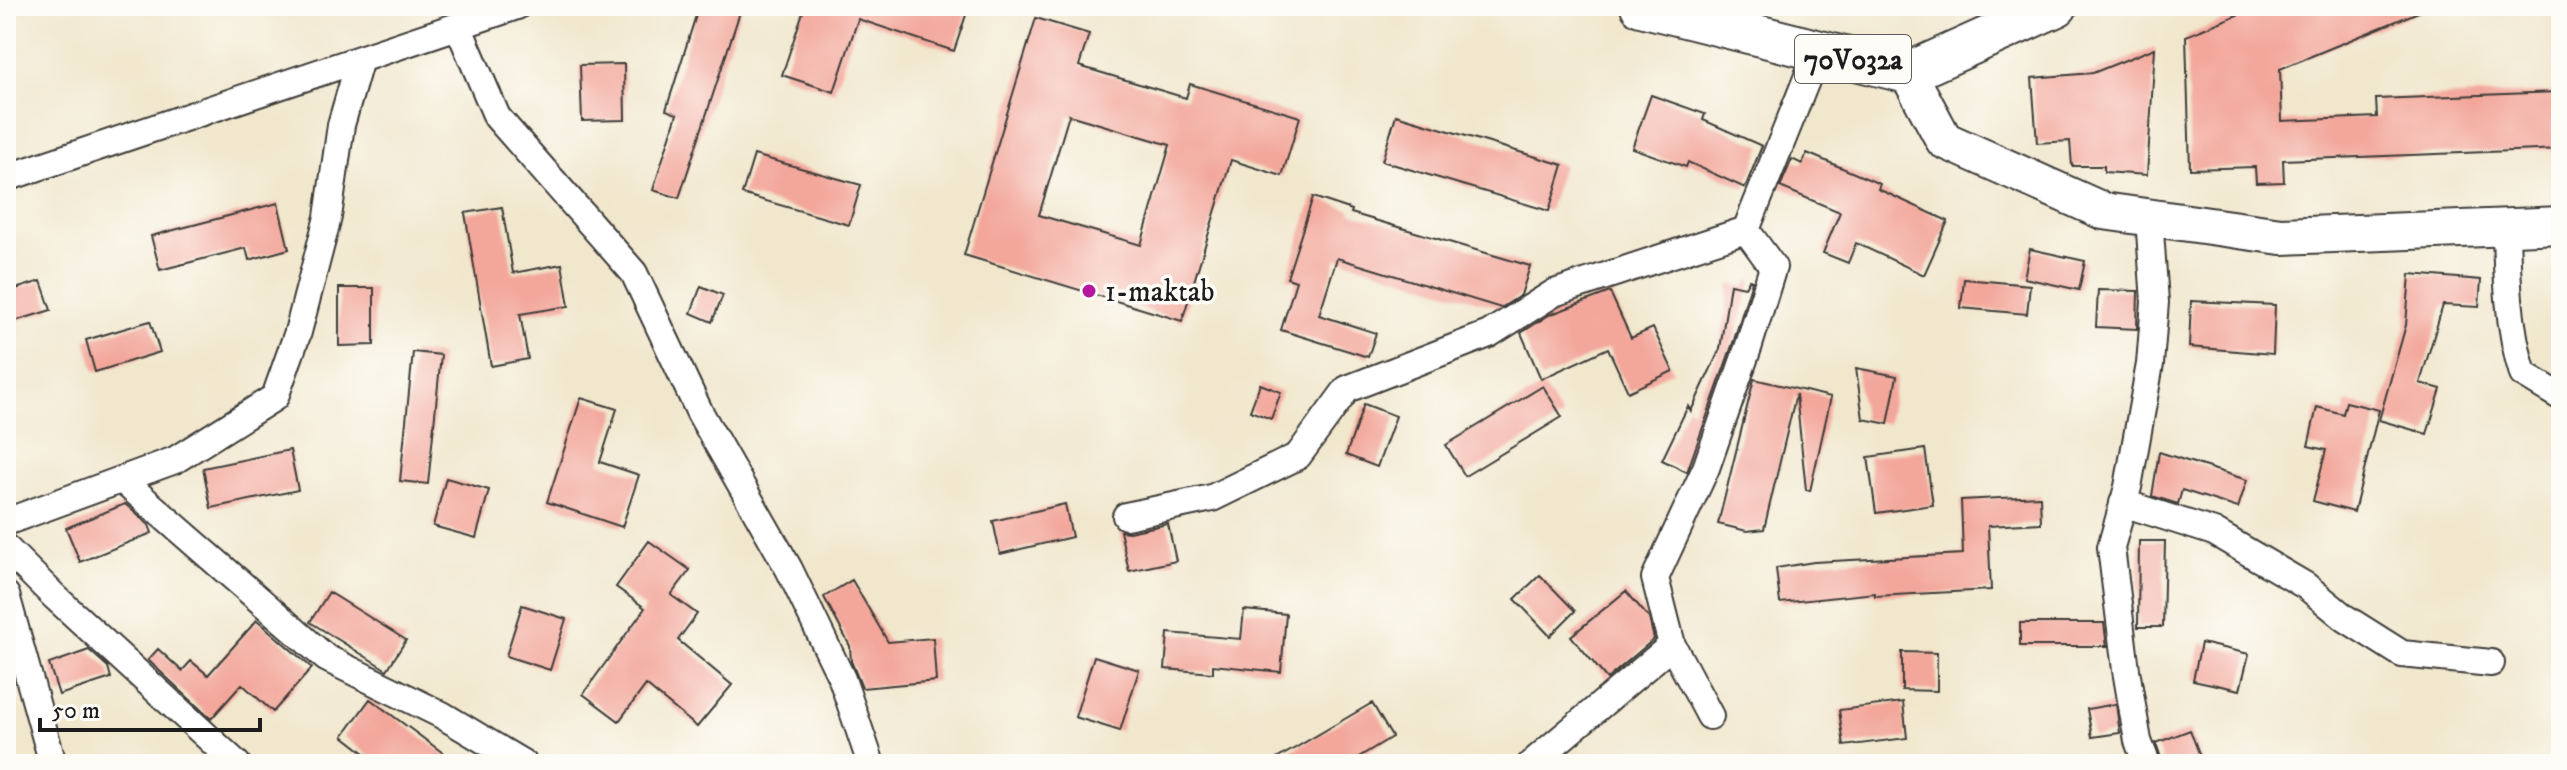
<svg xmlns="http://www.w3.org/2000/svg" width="2567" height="770" viewBox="0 0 2567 770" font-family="'IM FELL DW Pica',serif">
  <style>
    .building { fill: #f3a79b; fill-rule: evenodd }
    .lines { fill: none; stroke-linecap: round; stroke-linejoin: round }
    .street-casing { stroke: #3c3a37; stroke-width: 30 }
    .secondary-casing { stroke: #3c3a37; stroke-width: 40 }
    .primary-casing { stroke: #3c3a37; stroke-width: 44 }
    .street { stroke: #fff; stroke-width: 26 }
    .secondary { stroke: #fff; stroke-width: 36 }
    .primary { stroke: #fff; stroke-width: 40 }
    .poi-dot { fill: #b5179e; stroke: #fdfcf7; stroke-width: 3 }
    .labels { text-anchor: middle; stroke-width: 7; stroke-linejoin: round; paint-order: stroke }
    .shield { fill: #fdfcf7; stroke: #605f5e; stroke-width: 2 }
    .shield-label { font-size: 28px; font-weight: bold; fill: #1c1c1c }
    .poi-label { font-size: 30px; fill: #1c1c1c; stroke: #fdfcf7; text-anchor: start }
  </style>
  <rect width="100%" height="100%" fill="#fdfcf7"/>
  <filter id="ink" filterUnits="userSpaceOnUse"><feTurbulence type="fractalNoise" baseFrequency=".0125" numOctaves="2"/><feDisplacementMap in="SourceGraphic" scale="16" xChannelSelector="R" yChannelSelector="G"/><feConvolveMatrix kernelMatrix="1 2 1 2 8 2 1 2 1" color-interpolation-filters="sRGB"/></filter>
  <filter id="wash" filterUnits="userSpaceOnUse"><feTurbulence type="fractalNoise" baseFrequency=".006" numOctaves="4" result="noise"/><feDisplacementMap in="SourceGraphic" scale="32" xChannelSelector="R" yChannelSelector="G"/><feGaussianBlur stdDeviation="1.8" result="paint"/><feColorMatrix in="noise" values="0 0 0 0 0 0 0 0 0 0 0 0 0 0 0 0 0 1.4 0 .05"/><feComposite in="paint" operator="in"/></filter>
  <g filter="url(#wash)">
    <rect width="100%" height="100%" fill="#f1e7cd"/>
    <g id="blocks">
      <path class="building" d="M 699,6 L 742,6 L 679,198 L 653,190 L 677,114 L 666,110 Z
        M 805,6 L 969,6 L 954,51 L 858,19 L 834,92 L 782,75 Z
        M 2259,6 L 2433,6 L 2280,69 L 2282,121 L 2377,117 L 2376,99 L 2558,92 L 2558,110 L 2561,110 L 2561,149 L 2283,160 L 2284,182 L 2256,183 L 2255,167 L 2190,169 L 2186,36 Z
        M 1036,18 L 1089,34 L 1079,66 L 1186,98 L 1190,84 L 1300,117 L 1282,176 L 1231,160 L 1182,321 L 964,255 ZM 1069,115 L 1170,145 L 1141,245 L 1039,215 Z
        M 2155,48 L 2147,175 L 2104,172 L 2104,166 L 2072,166 L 2070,141 L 2037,143 L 2032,78 L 2093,73 Z
        M 624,64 L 625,120 L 582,121 L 580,65 Z
        M 1651,95 L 1705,114 L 1703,120 L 1762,146 L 1745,188 L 1688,162 L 1686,167 L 1632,148 Z
        M 1396,115 L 1563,165 L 1549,211 L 1382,161 Z
        M 1807,153 L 1880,184 L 1878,189 L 1948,221 L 1924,275 L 1856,243 L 1848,263 L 1823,253 L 1840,212 L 1780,187 L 1792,159 L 1802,164 Z
        M 754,155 L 861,185 L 849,225 L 742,194 Z
        M 1313,197 L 1352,210 L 1351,213 L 1530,266 L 1521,295 L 1501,308 L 1337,258 L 1319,315 L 1376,333 L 1368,357 L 1281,330 L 1296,281 L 1287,278 Z
        M 278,203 L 289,249 L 249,260 L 246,248 L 160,270 L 151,236 Z
        M 502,207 L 513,273 L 562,264 L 569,306 L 520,314 L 528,359 L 491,366 L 465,213 Z
        M 2030,249 L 2085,261 L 2079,290 L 2024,278 Z
        M 2410,274 L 2481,280 L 2479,307 L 2443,305 L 2420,383 L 2441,389 L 2427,434 L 2379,420 L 2406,325 Z
        M 1964,279 L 2030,285 L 2027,314 L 1961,308 Z
        M 1749,280 L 1752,281 L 1734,340 L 1687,472 L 1662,460 L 1688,406 L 1691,411 L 1720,349 L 1730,284 L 1745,287 Z
        M 41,281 L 51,310 L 6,324 L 6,292 Z
        M 701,286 L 723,295 L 712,322 L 691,313 Z
        M 339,288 L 374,288 L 374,345 L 339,346 Z
        M 2098,290 L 2138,291 L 2137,329 L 2096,327 Z
        M 1610,292 L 1631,338 L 1653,328 L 1673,371 L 1628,392 L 1608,348 L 1541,379 L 1521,333 L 1549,315 Z
        M 2191,301 L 2275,305 L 2273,354 L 2189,347 Z
        M 150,321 L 160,352 L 95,372 L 86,340 Z
        M 413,352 L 441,355 L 428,484 L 400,481 Z
        M 1856,368 L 1897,376 L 1888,424 L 1863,419 Z
        M 1754,379 L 1831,397 L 1810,491 L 1806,490 L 1796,394 L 1764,529 L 1747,531 L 1718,524 Z
        M 1260,384 L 1281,392 L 1271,419 L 1250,411 Z
        M 1543,386 L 1562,417 L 1465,476 L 1446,445 Z
        M 581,398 L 617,409 L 600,462 L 639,475 L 622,527 L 547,502 Z
        M 2346,402 L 2379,410 L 2354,512 L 2313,501 L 2326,450 L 2308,446 L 2317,407 L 2343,414 Z
        M 1364,404 L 1396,416 L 1377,467 L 1346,455 Z
        M 1925,449 L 1933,505 L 1876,513 L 1868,457 Z
        M 290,450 L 298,490 L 211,508 L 203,468 Z
        M 2159,452 L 2247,480 L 2238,508 L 2182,490 L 2178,504 L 2152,496 Z
        M 446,478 L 489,490 L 476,538 L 433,526 Z
        M 2040,496 L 2041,523 L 1988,526 L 1991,590 L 1875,596 L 1875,593 L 1780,603 L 1776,568 L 1814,562 L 1963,554 L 1961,500 Z
        M 125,504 L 149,525 L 152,533 L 80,562 L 66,528 Z
        M 1065,504 L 1072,537 L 1000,554 L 993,521 Z
        M 1168,524 L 1176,561 L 1129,571 L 1120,531 L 1129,532 Z
        M 649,541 L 690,570 L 671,595 L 697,614 L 678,640 L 732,685 L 697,727 L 646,685 L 619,721 L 583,694 L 645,608 L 616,587 Z
        M 2139,541 L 2165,541 L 2163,627 L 2138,627 Z
        M 1540,575 L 1575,611 L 1550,636 L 1515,599 Z
        M 852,580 L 888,642 L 933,638 L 936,681 L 862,688 L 851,661 L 850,646 L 824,597 Z
        M 1626,591 L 1649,618 L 1654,639 L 1607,679 L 1571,636 Z
        M 329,592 L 406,640 L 387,670 L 310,622 Z
        M 522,605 L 566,619 L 550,670 L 506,656 Z
        M 1244,610 L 1286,614 L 1281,672 L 1213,665 L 1213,673 L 1165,669 L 1168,633 L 1241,639 Z
        M 257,620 L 312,668 L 273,712 L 242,684 L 211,719 L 148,660 L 158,649 L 182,671 L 191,661 L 208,675 Z
        M 2020,623 L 2104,623 L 2107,646 L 2020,646 Z
        M 2201,643 L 2249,654 L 2240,690 L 2193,680 Z
        M 89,650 L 108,667 L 111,678 L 59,695 L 49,664 Z
        M 1902,652 L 1937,653 L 1937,691 L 1902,690 Z
        M 1094,656 L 1139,670 L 1120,731 L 1075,717 Z
        M 370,699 L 458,764 L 379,764 L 343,736 Z
        M 1903,702 L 1907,738 L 1844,746 L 1839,710 Z
        M 1372,703 L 1392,737 L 1347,764 L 1268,764 Z
        M 2116,704 L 2120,733 L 2092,737 L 2087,709 Z
        M 2190,730 L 2203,764 L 2163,764 L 2156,743 Z"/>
    </g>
  </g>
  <g filter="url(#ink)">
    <use href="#blocks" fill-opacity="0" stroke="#3c3a37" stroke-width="2"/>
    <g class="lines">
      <g class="street-casing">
        <path id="street" d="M 458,26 L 497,117 L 634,273 L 700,413 L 789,569 L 842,679 L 871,764
          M 6,178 L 517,6
          M 2506,227 C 2507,278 2508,326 2523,374 L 2561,397
          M 122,480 L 326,658 L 442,715 L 524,764
          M 2123,503 L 2214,532 L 2306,586 L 2345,618 L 2402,654 L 2491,663
          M 1126,516 L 1212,498 L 1298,456 L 1347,389 L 1489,334 L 1554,293 L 1746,230
          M 6,522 L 175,460 L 275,397 L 298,332 L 328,217 L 341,125 L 360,59
          M 6,548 L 55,597 L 237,764
          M 6,595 L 53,764
          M 1710,716 L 1672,645 L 1655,578 L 1706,468 L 1749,345 L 1773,267 L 1746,230 L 1818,51
          M 1531,764 L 1672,645
          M 2147,764 L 2138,741 L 2126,670 L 2111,547 L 2128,487 L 2150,364 L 2155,302 L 2149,217"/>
      </g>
      <g class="secondary-casing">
        <path id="secondary" d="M 1908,73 L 1944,140 L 2103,211 L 2281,236 L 2561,225"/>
      </g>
      <g class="primary-casing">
        <path id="primary" d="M 1641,6 L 1908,73 L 2057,6"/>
      </g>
      <use href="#street" class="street"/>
      <use href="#secondary" class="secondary"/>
      <use href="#primary" class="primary"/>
    </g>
  </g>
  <circle class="poi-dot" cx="1089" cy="291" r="8"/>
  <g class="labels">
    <rect class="shield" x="1795" y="35" width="116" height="48" rx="6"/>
    <g class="shield-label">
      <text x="1853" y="69">70V032a</text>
    </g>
    <g class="poi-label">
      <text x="1105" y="301">1-maktab</text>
    </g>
  </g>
  <rect width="2567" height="770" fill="none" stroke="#fdfcf7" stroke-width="32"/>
  <path d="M40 718v12h220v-12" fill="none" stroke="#1c1c1c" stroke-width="4"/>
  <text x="52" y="718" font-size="24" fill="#1c1c1c" stroke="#fdfcf7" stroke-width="6" paint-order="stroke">50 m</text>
</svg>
